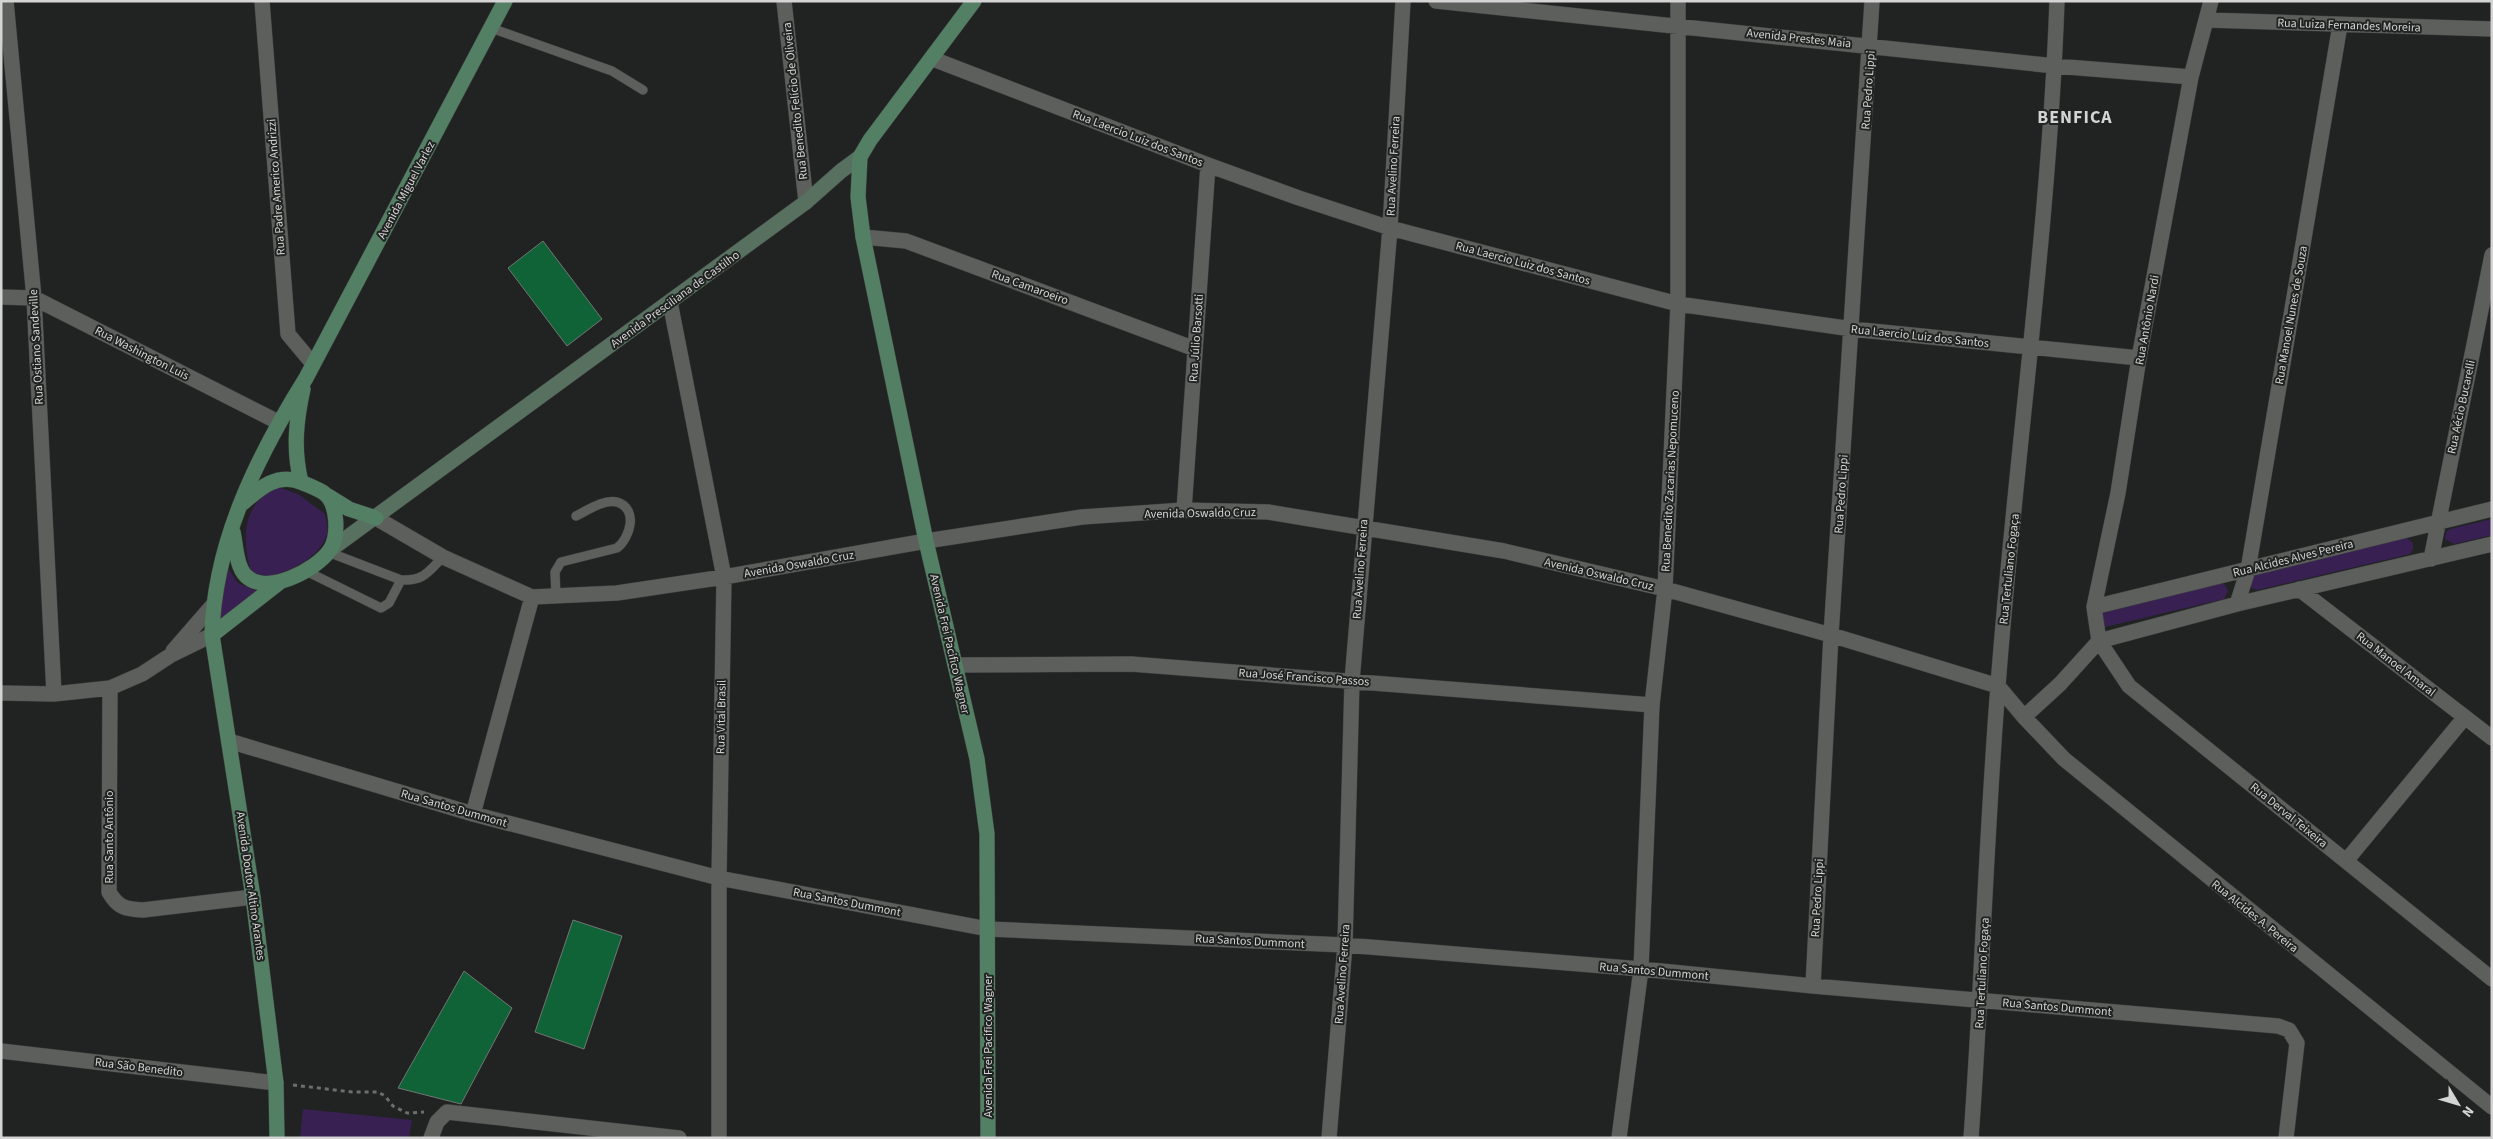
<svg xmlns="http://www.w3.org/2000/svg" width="2493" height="1139" viewBox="0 0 2493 1139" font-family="'Source Sans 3',sans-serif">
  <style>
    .green { fill: #382152 }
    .building { fill: #106237; stroke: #737674 }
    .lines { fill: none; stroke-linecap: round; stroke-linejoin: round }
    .lane-casing { stroke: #3e403f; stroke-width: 10 }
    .street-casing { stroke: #3e403f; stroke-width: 16 }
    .secondary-casing { stroke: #3e403f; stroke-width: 16 }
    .primary-casing { stroke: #3e403f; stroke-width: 16 }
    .path { stroke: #6b6e6c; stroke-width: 3; stroke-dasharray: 4 4; stroke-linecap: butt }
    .lane { stroke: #5d5f5d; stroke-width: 9 }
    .street { stroke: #5d5f5d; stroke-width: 15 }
    .secondary { stroke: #587060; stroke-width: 15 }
    .primary { stroke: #538064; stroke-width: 15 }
    .labels { text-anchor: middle; stroke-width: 4; stroke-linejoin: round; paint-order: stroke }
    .street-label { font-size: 12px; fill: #d3d4d3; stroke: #202321 }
    .district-label { font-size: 18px; font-weight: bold; letter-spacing: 1px; fill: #d3d4d3; stroke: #202321 }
  </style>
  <rect width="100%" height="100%" fill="#202321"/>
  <path class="green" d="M 278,487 L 298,494 L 325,514 C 326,520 328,528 327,534 C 320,559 286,573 264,578 L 251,571 C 241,539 243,501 278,487 Z
    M 2492,519 L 2492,535 L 2454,544 L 2445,539 L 2446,532 L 2450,529 Z
    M 2406,537 L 2413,543 L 2413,549 L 2410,554 L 2257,590 L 2250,587 L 2253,574 Z
    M 227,567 L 238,583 L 259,592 L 217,622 Z
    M 2220,582 L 2225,585 L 2228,591 L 2224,599 L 2105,627 L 2100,626 L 2099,613 Z
    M 303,1109 L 412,1120 L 409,1138 L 300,1138 Z"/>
  <path class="building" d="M 543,241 L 602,319 L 567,346 L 508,268 Z
    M 573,920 L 622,936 L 584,1049 L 535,1032 Z
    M 464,971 L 512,1008 L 461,1104 L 398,1088 Z"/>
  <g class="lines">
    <g class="lane-casing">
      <path id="lane" d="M 491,28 L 612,71 L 643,90
        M 328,552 L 401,580 C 424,581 428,572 443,557
        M 304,570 L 381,608 L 389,603 L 401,580
        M 556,596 L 555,572 L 561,562 L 617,548 C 630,538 639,509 617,502 C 604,499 588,510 576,516"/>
    </g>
    <g class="street-casing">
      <path id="street" d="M 6,1 L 34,298 L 54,694
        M 262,1 L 288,334 L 313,364
        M 784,1 L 806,202
        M 1436,1 L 2055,66 L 2191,77
        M 2211,1 L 2191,77 L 2139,358 L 2118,493 L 2094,607 L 2099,641 L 2129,686 L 2492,979
        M 2207,20 L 2492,29
        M 933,59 L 1208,165 L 1299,198 L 1390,228 L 1678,304 L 1852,329 L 2139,358
        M 863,237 L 906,241 L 1195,349
        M 1,297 L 34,298 L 278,422
        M 670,302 L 724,577 L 719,878 L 719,1138
        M 1184,510 L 1208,165
        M 376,518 L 443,557 L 532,597 L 617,593 L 724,577 L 926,541 L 1082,517 L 1184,510 L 1268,512 L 1504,551 L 1665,589 L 1831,635 L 1998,686 L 2024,717 L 2060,684 L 2099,641
        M 2431,559 L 2492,255
        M 2299,589 L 2492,738
        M 2237,604 L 2248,570 L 2340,25
        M 2094,607 L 2492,509
        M 2099,641 L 2237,604 L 2492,544
        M 173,651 L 213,605
        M 955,665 L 1131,664 L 1652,705
        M 110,688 L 109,892 C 118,908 126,909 143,910 L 253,897
        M 1,693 L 54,694 L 110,688 L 142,674 L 171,655 L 212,635
        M 2024,717 L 2064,759 L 2492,1107
        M 229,741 L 473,814 L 719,878 L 988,929 L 1345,945 L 1641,969 L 1813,986 L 2278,1026 L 2289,1030 L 2297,1043 L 2286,1138
        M 473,814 L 532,597
        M 2346,861 L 2465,717
        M 1813,986 L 1831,635 L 1872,1
        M 1,1051 L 276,1083
        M 431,1138 L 437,1122 L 447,1112 L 679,1138
        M 1329,1138 L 1345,945 L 1352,681 L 1390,228 L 1403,1
        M 1619,1138 L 1641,969 L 1652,705 L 1665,589 L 1678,304 L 1678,1
        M 1971,1138 C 1982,987 1986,836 1998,686 C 2015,458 2049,230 2057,1"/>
    </g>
    <g class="secondary-casing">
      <path id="secondary" d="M 330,550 L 806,202 L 841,171 L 860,157"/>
    </g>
    <g class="primary-casing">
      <path id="primary" d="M 974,1 L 870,140 L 860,157 L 858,197 L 863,237 L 926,541 L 977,759 L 987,834 L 988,1138
        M 301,482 C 293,449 296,421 303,389
        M 328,496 L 349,509 L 376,518
        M 233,532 C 236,545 236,566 246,576 C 267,596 316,570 330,550 C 339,536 338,503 324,493 C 318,489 310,486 303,483 C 278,472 261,487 243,503
        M 212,635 L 280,582
        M 277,1138 L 276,1083 L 253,897 L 212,635 C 214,542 258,455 306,378 L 505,1"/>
    </g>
    <path class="path" d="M 293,1085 L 352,1092 L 378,1092 L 385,1096 L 393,1106 L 407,1113 L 424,1112"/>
    <use href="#lane" class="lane"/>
    <use href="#street" class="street"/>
    <use href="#secondary" class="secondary"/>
    <use href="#primary" class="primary"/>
  </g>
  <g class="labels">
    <g class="street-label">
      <text transform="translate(2349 25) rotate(2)" y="4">Rua Luiza Fernandes Moreira</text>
      <text transform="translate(1799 38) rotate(6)" y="4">Avenida Prestes Maia</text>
      <text transform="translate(1868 90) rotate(-86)" y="4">Rua Pedro Lippi</text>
      <text transform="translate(795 101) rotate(-96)" y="4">Rua Benedito Felício de Oliveira</text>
      <text transform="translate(1138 138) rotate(21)" y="4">Rua Laercio Luiz dos Santos</text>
      <text transform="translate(1393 166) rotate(-87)" y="4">Rua Avelino Ferreira</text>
      <text transform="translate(276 187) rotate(-94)" y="4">Rua Padre Americo Andrizzi</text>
      <text transform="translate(406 190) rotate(-62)" y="4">Avenida Miguel Varlez</text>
      <text transform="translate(1523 263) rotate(15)" y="4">Rua Laercio Luiz dos Santos</text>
      <text transform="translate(1030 287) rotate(20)" y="4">Rua Camaroeiro</text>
      <text transform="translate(675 299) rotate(-36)" y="4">Avenida Presciliana de Castilho</text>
      <text transform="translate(2291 315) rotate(-80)" y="4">Rua Manoel Nunes de Souza</text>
      <text transform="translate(2147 320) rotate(-80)" y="4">Rua Antônio Nardi</text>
      <text transform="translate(1920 336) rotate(6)" y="4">Rua Laercio Luiz dos Santos</text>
      <text transform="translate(1196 338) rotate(-86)" y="4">Rua Júlio Barsotti</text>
      <text transform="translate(36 347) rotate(-93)" y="4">Rua Ostiano Sandeville</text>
      <text transform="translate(142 353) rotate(27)" y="4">Rua Washington Luis</text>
      <text transform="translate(2461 407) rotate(-78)" y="4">Rua Aécio Bucarelli</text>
      <text transform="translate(1670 481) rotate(-87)" y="4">Rua Benedito Zacarias Nepomuceno</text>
      <text transform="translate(1841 494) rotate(-86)" y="4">Rua Pedro Lippi</text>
      <text transform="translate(1200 513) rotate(-1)" y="4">Avenida Oswaldo Cruz</text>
      <text transform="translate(2293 558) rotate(-14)" y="4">Rua Alcides Alves Pereira</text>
      <text transform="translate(799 564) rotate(-10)" y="4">Avenida Oswaldo Cruz</text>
      <text transform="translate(1360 569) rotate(-86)" y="4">Rua Avelino Ferreira</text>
      <text transform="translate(2009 569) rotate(-84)" y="4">Rua Tertuliano Fogaça</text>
      <text transform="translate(1599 574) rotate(13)" y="4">Avenida Oswaldo Cruz</text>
      <text transform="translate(950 644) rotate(77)" y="4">Avenida Frei Pacifico Wagner</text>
      <text transform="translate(2396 664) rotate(38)" y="4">Rua Manoel Amaral</text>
      <text transform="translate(1304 677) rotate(4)" y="4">Rua José Francisco Passos</text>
      <text transform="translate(721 717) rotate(-89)" y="4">Rua Vital Brasil</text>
      <text transform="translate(454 808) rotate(16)" y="4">Rua Santos Dummont</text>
      <text transform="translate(2289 815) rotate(39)" y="4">Rua Derval Teixeira</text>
      <text transform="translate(109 837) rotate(-90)" y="4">Rua Santo Antônio</text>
      <text transform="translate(251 886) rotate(82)" y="4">Avenida Doutor Altino Arantes</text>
      <text transform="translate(1817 898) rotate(-87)" y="4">Rua Pedro Lippi</text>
      <text transform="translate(847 902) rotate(11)" y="4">Rua Santos Dummont</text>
      <text transform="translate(2255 916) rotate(39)" y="4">Rua Alcides A. Pereira</text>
      <text transform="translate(1250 941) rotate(3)" y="4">Rua Santos Dummont</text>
      <text transform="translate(1654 971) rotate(5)" y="4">Rua Santos Dummont</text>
      <text transform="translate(1982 973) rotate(-87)" y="4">Rua Tertuliano Fogaça</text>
      <text transform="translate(1342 974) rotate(-86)" y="4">Rua Avelino Ferreira</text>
      <text transform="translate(2057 1007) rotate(5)" y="4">Rua Santos Dummont</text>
      <text transform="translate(988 1046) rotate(-90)" y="4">Avenida Frei Pacifico Wagner</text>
      <text transform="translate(139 1067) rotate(7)" y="4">Rua São Benedito</text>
    </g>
    <g class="district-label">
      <text x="2075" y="123">BENFICA</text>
    </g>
  </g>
  <rect width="2493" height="1139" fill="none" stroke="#d3d4d3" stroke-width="5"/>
  <g transform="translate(2458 1104) rotate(128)" stroke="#202321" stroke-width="4" paint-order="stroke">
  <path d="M0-4L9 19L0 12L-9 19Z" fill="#d3d4d3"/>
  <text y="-8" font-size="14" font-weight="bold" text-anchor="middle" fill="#d3d4d3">N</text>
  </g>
</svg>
